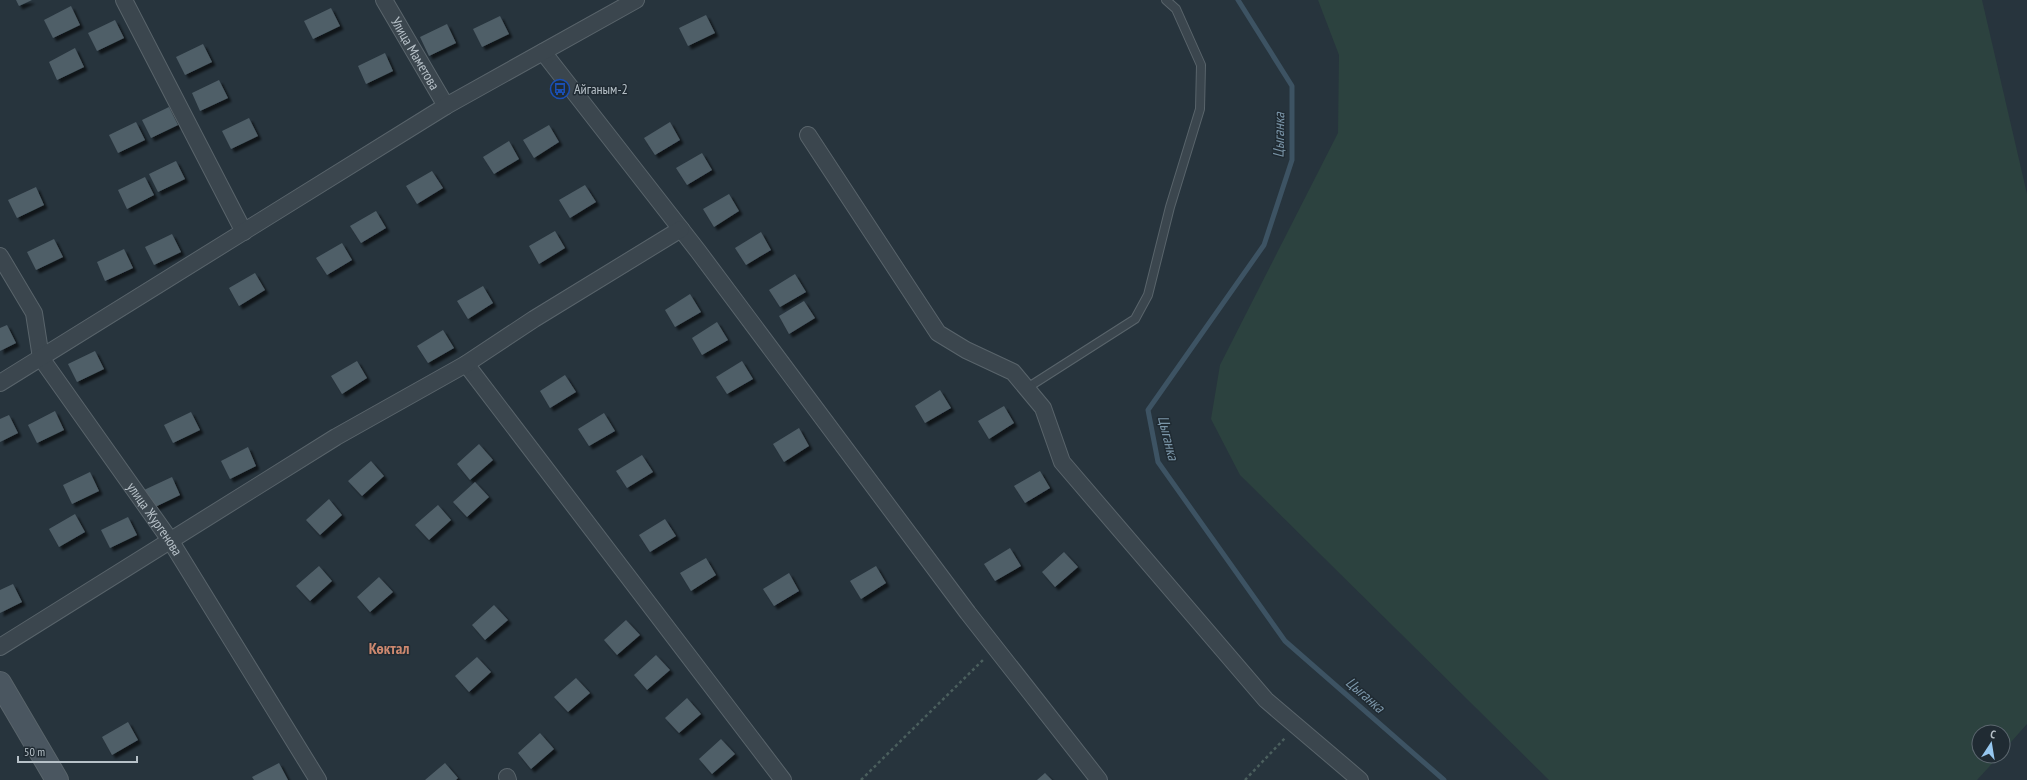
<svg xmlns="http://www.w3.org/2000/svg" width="2027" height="780" viewBox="0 0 2027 780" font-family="'PT Sans Narrow',sans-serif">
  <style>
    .green { fill: #2c423f }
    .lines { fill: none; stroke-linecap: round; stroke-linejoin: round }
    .stream { stroke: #3d5363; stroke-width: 5 }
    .building { fill: #505f68; filter: url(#shadow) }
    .lane-casing { stroke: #59646b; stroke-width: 10 }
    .street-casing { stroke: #59646b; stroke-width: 18 }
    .secondary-casing { stroke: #59646b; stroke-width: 24 }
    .path { stroke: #4b5f5e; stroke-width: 2.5; stroke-dasharray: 3 3; stroke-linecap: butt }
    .lane { stroke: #3b464e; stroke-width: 8 }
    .street { stroke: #3b464e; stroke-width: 16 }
    .secondary { stroke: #4a5660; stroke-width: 22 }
    .labels { text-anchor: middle; stroke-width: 3; stroke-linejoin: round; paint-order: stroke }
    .street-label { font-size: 14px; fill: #b7c1c8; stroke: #202b33 }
    .poi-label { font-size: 14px; fill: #b7c1c8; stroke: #202b33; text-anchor: start }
    .water-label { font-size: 15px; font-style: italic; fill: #7b96a9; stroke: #202b33 }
    .quarter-label { font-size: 16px; font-weight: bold; fill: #cc886f; stroke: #202b33 }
  </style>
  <defs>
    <filter id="shadow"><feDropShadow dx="3.5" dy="3.5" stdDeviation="1" flood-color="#0009"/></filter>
  </defs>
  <rect width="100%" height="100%" fill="#27343d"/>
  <path class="green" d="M 1318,0 L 1982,0 L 2027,194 L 2027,724 L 2003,751 L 2003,732 L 1979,732 L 1979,756 L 1999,756 L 1977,780 L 1549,780 L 1240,475 L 1211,419 L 1220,365 L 1338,133 L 1339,55 Z"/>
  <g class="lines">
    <path class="stream" d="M 1238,0 L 1292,86 L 1292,160 L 1264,245 L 1148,410 L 1158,462 L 1285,641 L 1444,780"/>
  </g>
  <path class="building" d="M 16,0 L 32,0 L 19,6 Z
    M 71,6 L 80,25 L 53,38 L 44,20 Z
    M 331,8 L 340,26 L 313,39 L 304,21 Z
    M 706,15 L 715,33 L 688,46 L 679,28 Z
    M 500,16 L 509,34 L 482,47 L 473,29 Z
    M 115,20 L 124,38 L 97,51 L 88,33 Z
    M 447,24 L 456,43 L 429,56 L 420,37 Z
    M 203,44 L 212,62 L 185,75 L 176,57 Z
    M 75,48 L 84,67 L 57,80 L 49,62 Z
    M 385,53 L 393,71 L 366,84 L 358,66 Z
    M 219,80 L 228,98 L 200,111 L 192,93 Z
    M 169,107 L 178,125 L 151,138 L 142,120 Z
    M 249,118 L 258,136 L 231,149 L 222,131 Z
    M 136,122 L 145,140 L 118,153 L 109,135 Z
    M 670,122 L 680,140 L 655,155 L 644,138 Z
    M 549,125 L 559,142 L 534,158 L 523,140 Z
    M 509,141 L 519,159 L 494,174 L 483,157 Z
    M 702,153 L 712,170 L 687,185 L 676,168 Z
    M 176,161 L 185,179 L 158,192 L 149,174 Z
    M 432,171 L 443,188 L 417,204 L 406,186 Z
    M 145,177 L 154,195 L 127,209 L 118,190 Z
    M 585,185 L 596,202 L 570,218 L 559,200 Z
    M 36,187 L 44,205 L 17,218 L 8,200 Z
    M 729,194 L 739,211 L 714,227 L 703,209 Z
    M 376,211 L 386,228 L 361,243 L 350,226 Z
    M 555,231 L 565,248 L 539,264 L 529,246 Z
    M 761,232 L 771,250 L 746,265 L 735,248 Z
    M 172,234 L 181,252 L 154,265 L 145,247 Z
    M 54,239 L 63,257 L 36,270 L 27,252 Z
    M 342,243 L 352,260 L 327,275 L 316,258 Z
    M 124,249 L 133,268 L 105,281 L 97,262 Z
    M 255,273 L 265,290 L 239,306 L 229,288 Z
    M 795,274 L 806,292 L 780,307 L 769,290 Z
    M 483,286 L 493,303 L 468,319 L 457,301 Z
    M 690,294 L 701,312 L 675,327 L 665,310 Z
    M 804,301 L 815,318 L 789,334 L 779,316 Z
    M 717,322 L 728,340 L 702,355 L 692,338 Z
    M 7,325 L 16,343 L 0,351 L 0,328 Z
    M 443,330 L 454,348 L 428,363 L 417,346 Z
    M 95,351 L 104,369 L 77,382 L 68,364 Z
    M 357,361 L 367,378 L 342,394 L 331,376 Z
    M 742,361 L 753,379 L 727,394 L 716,377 Z
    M 565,375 L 576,392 L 550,408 L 540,391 Z
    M 940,390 L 951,408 L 925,423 L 915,406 Z
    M 1004,406 L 1014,423 L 989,439 L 978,421 Z
    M 55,411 L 64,430 L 37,443 L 28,425 Z
    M 191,412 L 200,430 L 173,443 L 164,425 Z
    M 604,413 L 615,431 L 589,446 L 578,429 Z
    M 9,415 L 18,433 L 0,442 L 0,419 Z
    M 799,428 L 809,446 L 784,462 L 773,444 Z
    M 479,444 L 493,460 L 470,480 L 457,464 Z
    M 248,447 L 256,466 L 230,479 L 221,461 Z
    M 642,455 L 653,472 L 627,488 L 616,471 Z
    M 371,461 L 384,476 L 362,496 L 348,481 Z
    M 1040,471 L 1050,488 L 1025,503 L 1014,486 Z
    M 90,472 L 99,491 L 72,504 L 63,485 Z
    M 172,477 L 180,495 L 153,508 L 144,490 Z
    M 475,482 L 489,497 L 467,517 L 453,502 Z
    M 329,499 L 342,515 L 320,535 L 306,520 Z
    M 438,505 L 451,520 L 429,540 L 415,525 Z
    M 75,514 L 85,532 L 59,547 L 49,529 Z
    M 128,517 L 137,535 L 110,548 L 101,530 Z
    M 665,519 L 676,536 L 650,552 L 639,535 Z
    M 1010,548 L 1021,566 L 995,581 L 984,564 Z
    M 1064,552 L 1078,567 L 1055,587 L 1042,572 Z
    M 706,558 L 716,575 L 691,591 L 680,573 Z
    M 319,566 L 332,581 L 310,601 L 296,586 Z
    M 876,566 L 886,583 L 861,599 L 850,581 Z
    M 789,573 L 799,591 L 774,606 L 763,589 Z
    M 379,577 L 393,592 L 370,612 L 357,597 Z
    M 13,584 L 22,602 L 0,613 L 0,590 Z
    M 494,605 L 508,620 L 485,640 L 472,625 Z
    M 626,620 L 640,635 L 617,655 L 604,640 Z
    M 656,655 L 670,670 L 647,690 L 634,675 Z
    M 477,657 L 491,672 L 469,692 L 455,676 Z
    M 576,678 L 590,693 L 568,712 L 554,697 Z
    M 687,698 L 701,714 L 679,733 L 665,718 Z
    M 128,722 L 138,740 L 112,755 L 102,737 Z
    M 540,733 L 554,749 L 531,769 L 518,753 Z
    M 721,739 L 735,754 L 712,774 L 699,759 Z
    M 279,763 L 288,780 L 254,780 L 252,777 Z
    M 445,763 L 458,778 L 456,780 L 425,780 Z
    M 1045,773 L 1052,780 L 1037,780 Z"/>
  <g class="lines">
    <g class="lane-casing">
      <path id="lane" d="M 1027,388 L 1135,319 L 1148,295 L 1170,207 L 1200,109 L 1201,65 L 1176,9 L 1166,0"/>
    </g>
    <g class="street-casing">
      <g id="street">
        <path d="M 124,0 L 244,232"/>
        <path id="s1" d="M 384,0 L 446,106"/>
        <path d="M 543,52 L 698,251 L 968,613 L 1099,780"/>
        <path d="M 808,135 L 938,333 L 966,350 L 1013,372 L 1043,408 L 1062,462 L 1266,700 L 1360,780"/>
        <path id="s2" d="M 0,256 L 34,313 L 41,358 L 170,540 L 318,780"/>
        <path d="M 466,364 L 783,780"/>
        <path d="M 0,383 L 446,106 L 636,0"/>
        <path d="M 0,647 L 336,437 L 466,364 L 534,319 L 681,229"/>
        <path d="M 507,777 L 508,780"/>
      </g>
    </g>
    <g class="secondary-casing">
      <path id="secondary" d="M 0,683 L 57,780"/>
    </g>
    <path class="path" d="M 861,780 L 985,658
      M 1245,780 L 1286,737"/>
    <use href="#lane" class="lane"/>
    <use href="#street" class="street"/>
    <use href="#secondary" class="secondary"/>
  </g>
  <defs>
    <g id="bus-ring" transform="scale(1)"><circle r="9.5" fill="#202b33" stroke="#1a4fb4" stroke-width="1.5"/><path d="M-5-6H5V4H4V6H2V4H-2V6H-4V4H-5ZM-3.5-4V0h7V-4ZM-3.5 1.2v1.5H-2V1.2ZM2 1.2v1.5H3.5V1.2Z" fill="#1a4fb4"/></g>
  </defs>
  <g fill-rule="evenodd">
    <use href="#bus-ring" x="560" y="89"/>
  </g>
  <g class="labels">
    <g class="street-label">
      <text dy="5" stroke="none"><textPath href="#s1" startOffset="62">Улица Маметова</textPath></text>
      <text dy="5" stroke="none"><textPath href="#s2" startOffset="309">улица Жургенова</textPath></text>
    </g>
    <g class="poi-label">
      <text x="574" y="94">Айганым-2</text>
    </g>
    <g class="water-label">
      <text transform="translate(1279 135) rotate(-89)" y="5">Цыганка</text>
      <text transform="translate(1168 438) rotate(76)" y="5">Цыганка</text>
      <text transform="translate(1365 695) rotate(41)" y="5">Цыганка</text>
    </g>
    <g class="quarter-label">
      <text x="389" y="654">Көктал</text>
    </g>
  </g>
  <g transform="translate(1991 744) rotate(12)"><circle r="19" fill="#202b33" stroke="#5c676f"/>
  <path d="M0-3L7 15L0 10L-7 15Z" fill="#96c7ef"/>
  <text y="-6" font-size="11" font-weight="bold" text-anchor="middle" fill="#b7c1c8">С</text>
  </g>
  <path d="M18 756v6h119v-6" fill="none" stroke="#b7c1c8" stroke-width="2"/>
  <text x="24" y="756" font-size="12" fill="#b7c1c8" stroke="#202b33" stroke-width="3" paint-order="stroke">50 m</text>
</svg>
